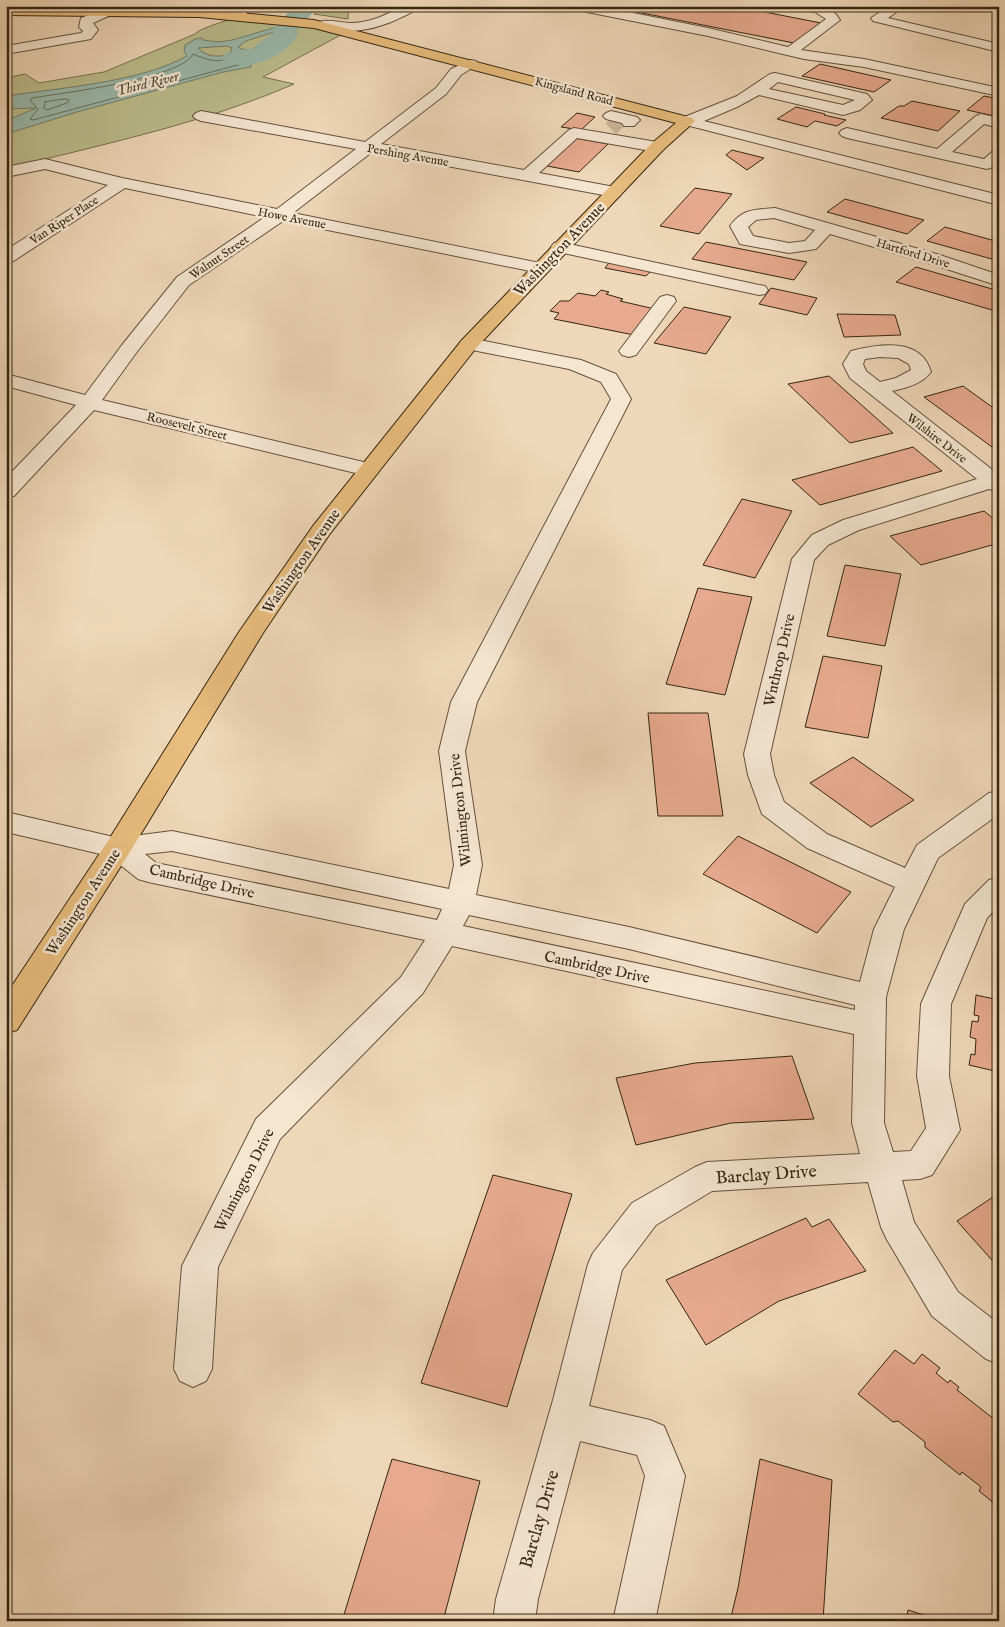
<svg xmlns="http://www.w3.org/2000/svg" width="1005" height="1627" viewBox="0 0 1005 1627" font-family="'IM FELL English',serif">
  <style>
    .green { fill: #bcbe8d; stroke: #787250 }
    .water { fill: #9abaad; stroke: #727f6f; fill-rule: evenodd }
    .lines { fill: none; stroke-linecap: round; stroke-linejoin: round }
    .shore { stroke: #687060; stroke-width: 1 }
    .river { fill: #9abaad; fill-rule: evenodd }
    .building { fill: #e7aa8e; stroke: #352612 }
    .minor-tunnel { stroke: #cab498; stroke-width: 15; stroke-dasharray: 15 8; stroke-linecap: butt }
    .minor-casing { stroke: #64523c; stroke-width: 2 }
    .major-casing { stroke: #352612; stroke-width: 2 }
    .minor { fill: #f5e6d2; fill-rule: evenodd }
    .major { fill: #e8bc7c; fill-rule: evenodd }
    .labels { text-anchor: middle; stroke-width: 5; stroke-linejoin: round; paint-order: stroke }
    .far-street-label { font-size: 12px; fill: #352612; stroke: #f5e6d2 }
    .far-water-label { font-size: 14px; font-style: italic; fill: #4e4b39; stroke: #f5e6d2 }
    .street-label { font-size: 15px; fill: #352612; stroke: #f5e6d2 }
    .near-street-label { font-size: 18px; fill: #352612; stroke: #f5e6d2 }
  </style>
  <rect width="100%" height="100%" fill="#efd8b9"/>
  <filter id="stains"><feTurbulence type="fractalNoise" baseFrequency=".004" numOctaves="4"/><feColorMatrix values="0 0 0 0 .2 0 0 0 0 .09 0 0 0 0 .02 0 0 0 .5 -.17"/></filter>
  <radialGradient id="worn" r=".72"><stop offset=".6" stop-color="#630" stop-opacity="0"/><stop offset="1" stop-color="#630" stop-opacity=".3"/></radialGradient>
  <path class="green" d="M 320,6 L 349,6 L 348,19 L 314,14 Z
    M 239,16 L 296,26 L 304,22 L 348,31 L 263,77 L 294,84 C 202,124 103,144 6,169 L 6,78 L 25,74 L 39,83 L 104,72 L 195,34 C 201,27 228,21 239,16 Z"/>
  <path class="water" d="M 280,26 L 293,27 L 290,31 L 292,33 L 271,52 L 251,61 L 251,67 L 223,72 L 77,112 L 6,134 L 6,121 L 36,108 L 6,109 L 6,96 C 59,88 141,82 187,56 L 184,52 L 185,45 L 195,39 L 202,38 L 203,40 L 219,42 L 232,40 ZM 274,32 L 279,33 L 278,36 C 266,45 253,56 238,47 L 246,41 ZM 227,46 L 232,48 L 229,55 C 215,57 207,57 198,48 Z"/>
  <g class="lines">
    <path class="shore" d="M 237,53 L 246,56 L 245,63 L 33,120 L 30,119 L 38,109 L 30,101 L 32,98 C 62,93 180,79 193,54 C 210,61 221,65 237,53 Z
      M 66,99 L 69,100 L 67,103 L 47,110 L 44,108 L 45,102 Z"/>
    <path class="river" d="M 294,6 L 319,6 L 297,30 L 298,35 C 283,58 253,70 226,63 L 222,58 L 226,53 L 251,49 L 273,33 L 273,29 Z"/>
  </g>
  <path class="building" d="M 598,6 L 646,6 L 637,12 Z
    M 646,6 L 734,6 L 821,23 L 794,43 L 637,12 Z
    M 820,64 L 891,80 L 874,92 L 802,76 Z
    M 984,96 L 999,99 L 999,117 L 967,110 Z
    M 912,101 L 960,111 L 938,131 L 881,118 L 899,106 L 904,106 Z
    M 796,107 L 825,114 L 824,115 L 846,120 L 837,126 L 815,121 L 807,127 L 777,119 Z
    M 577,113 L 595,117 L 581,130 L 561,127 Z
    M 575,138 L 608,144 L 579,172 L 547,166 Z
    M 732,150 L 764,158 L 747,170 L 726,155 Z
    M 695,188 L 732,194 L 699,234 L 660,226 Z
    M 845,199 L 924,220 L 907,234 L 827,212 Z
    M 945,227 L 999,242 L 999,261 L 927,241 Z
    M 706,242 L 807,262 L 794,280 L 692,259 Z
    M 612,259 L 654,268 L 646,276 L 605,268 Z
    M 916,267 L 999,291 L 999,312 L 896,282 Z
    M 771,288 L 817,298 L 807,315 L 759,304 Z
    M 601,290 L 609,292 L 606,294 L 623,299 L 620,301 L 668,312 L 634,335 L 554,319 L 559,313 L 550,311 L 560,301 L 569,301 L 578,293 L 595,296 Z
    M 684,307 L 731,317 L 706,354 L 654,343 Z
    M 837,314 L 895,315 L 901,335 L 844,337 Z
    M 829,376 L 893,433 L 850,443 L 788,384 Z
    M 963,386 L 999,412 L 999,445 L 992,447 L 924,397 Z
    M 913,447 L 942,471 L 820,505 L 792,480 Z
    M 742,499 L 792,511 L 755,578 L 703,565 Z
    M 984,511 L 999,523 L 999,543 L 921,565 L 890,536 Z
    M 845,565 L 901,574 L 885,646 L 827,636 Z
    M 698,588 L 752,597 L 725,695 L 666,684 Z
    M 823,656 L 882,666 L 868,738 L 805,727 Z
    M 648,713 L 708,713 L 723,816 L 658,816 Z
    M 853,757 L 914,800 L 871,827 L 810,783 Z
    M 738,836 L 851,892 L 817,933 L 703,874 Z
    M 976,995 L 999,1000 L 999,1072 L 969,1065 L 971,1054 L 975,1055 L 976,1039 L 970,1037 L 972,1021 L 978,1022 L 979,1016 L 974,1015 Z
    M 792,1056 L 814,1119 L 731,1123 L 636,1145 L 616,1078 L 695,1063 Z
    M 493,1175 L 572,1194 L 507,1407 L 421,1383 Z
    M 999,1193 L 999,1268 L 957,1221 Z
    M 806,1218 L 812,1227 L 829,1219 L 866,1271 L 779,1301 L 706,1345 L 666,1280 Z
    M 895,1350 L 914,1364 L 922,1354 L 940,1368 L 936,1373 L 948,1383 L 950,1380 L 959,1387 L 957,1390 L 999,1423 L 999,1499 L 995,1504 L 979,1491 L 981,1487 L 962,1472 L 960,1475 L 925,1447 L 925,1442 L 898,1421 L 893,1422 L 858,1394 Z
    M 392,1459 L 480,1481 L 443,1621 L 342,1621 Z
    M 760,1459 L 832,1480 L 823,1621 L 730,1621 L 738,1588 Z
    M 908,1610 L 943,1621 L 906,1621 Z"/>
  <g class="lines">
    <path class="minor-tunnel" d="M 611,129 L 619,121"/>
    <g class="minor-casing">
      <path id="minor" d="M 237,6 L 250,6 L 244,19 L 239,20 L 232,16 Z
        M 403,6 L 420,6 C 416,11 410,13 404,16 C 377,30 347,35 317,28 L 315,25 C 322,17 340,23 350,23 C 370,23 386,15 403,6 Z
        M 571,6 L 598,6 L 708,28 L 788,47 L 826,19 L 815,12 L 795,9 L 794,6 C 812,6 829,2 840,20 L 801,50 L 864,59 L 999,88 L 999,96 L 864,67 L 804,59 L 708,36 L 577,10 Z
        M 889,6 L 905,6 L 888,18 L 999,44 L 999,52 L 873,21 L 871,18 Z
        M 108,7 L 115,11 L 113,14 L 93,23 L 98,30 L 91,39 L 6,54 L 6,46 L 81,33 L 83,31 L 79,27 L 81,18 Z
        M 471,60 L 476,61 L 478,64 L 461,75 L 446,94 L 381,144 L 524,170 L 569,130 L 574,128 L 657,142 L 663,144 L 665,147 L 663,150 L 657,152 L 577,138 L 539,173 L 620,188 L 622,192 L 620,196 L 614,197 L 372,152 L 293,213 L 540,263 L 546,264 L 549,268 L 546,272 L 540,273 L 283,221 L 189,285 L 136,353 L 102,400 L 376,465 L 379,470 L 376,475 L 368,476 L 94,410 L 14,496 L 6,497 L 6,478 L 76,405 L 6,386 L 6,374 L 85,395 L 122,345 L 177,277 L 265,217 L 125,188 L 12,262 L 6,263 L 6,250 L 108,185 L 45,169 L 6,177 L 6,167 L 45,159 L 122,178 L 277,209 L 356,149 L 201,121 L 196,119 L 193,116 L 196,113 L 201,111 L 365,142 L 436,88 L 451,69 Z
        M 775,73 L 867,94 L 872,100 L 860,110 L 843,115 L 759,95 L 737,107 L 704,121 L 999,195 L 999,205 L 682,124 L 679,121 L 682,118 L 737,96 L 770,74 ZM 778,82 L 855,100 L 843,105 L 769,89 Z
        M 611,111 L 637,117 L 640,120 L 634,126 L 624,126 L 622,123 L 606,119 L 603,116 L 606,113 Z
        M 981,114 L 999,118 L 999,128 L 984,124 L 952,152 L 984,159 L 993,151 L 999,149 L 999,162 L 993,167 L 987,169 L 847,138 L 842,136 L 839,133 L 842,130 L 847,128 L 937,149 L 976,116 Z
        M 775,208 L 940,255 L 999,275 L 999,286 L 928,263 L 830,234 L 816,249 L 789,253 L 740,244 L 730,226 C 743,208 755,210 775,208 ZM 774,218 L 815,230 L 805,241 L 789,243 L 753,236 L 748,227 L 756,220 Z
        M 560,242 L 759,285 L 765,286 L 768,290 L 765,294 L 759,295 L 554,251 L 551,247 L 554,243 Z
        M 667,295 L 674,297 L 676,301 L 636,355 L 629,357 L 622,355 L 619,351 L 622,347 L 660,297 Z
        M 469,338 L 581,360 L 616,374 L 631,399 L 477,702 L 465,751 L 482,865 L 476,895 L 629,927 L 860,982 L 874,929 L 895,887 L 807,848 L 762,814 L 748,775 L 744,754 L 792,559 L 812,535 L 843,520 L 977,479 L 850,378 L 843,364 L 851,351 C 879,344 921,337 931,372 C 922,384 906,388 892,391 L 999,475 L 999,492 L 989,489 L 859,530 L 828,545 L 814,560 L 770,754 L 774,775 L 784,802 L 827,834 L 905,868 L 917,845 L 989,793 L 999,791 L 999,814 L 938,858 L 904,929 L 886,997 L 884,1123 L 893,1152 L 911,1151 L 926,1128 L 917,1076 L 921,1004 L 965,904 L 989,880 L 999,877 L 999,905 L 987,918 L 951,1004 L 949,1076 L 960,1130 L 932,1175 L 920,1179 L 902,1180 L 914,1222 L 958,1292 L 999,1324 L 999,1364 L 986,1359 L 932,1316 L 886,1238 L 881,1227 L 868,1182 L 712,1191 L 656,1225 L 622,1270 L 589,1406 L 650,1420 L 664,1426 L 685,1476 L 655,1621 L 613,1621 L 645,1476 L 637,1455 L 580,1441 L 538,1599 L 535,1621 L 493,1621 L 496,1599 L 553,1400 L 588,1264 L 593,1253 L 632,1203 L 695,1167 L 707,1162 L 860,1154 L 852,1123 L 854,1034 L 452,946 L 423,993 L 280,1139 L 218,1267 L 212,1369 L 206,1381 L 193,1387 L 180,1381 L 174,1369 L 182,1266 L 256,1119 L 401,977 L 425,940 L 148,882 L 138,879 L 109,856 L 6,832 L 6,812 L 118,838 L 172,831 L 449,889 L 454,865 L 439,751 L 451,702 L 611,399 L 601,382 L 569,369 L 462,348 L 459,344 L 462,340 ZM 880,357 L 898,358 L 909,364 L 911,370 L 896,378 L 880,382 L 866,371 L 863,364 L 865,359 ZM 172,851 L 442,909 L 437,920 L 156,863 L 145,854 ZM 469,915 L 629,949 L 855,1005 L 855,1010 L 463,926 Z"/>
    </g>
    <g class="major-casing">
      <path id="major" d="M 6,7 L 199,9 L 314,20 L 692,118 L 695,121 L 663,150 L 476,348 L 329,535 L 263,633 L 128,855 L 17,1030 L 6,1033 L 6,995 L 108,841 L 239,632 L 313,526 L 462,340 L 651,144 L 676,123 L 314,28 L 199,17 L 6,15 Z"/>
    </g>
    <use href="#minor" class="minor"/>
    <use href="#major" class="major"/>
  </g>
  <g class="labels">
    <g class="far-street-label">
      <text transform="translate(574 91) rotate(15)" y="4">Kingsland Road</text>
      <text transform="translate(408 155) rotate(10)" y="4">Pershing Avenue</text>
      <text transform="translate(292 218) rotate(11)" y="4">Howe Avenue</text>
      <text transform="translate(64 220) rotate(-33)" y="4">Van Riper Place</text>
      <text transform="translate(913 253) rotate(17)" y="4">Hartford Drive</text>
      <text transform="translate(219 257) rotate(-34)" y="4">Walnut Street</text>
      <text transform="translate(187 426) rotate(14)" y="4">Roosevelt Street</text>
      <text transform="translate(937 438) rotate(38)" y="4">Wilshire Drive</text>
    </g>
    <g class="far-water-label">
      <text transform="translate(147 83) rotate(-14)" y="5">Third River</text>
    </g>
    <g class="street-label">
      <text transform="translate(559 249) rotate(-46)" y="5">Washington Avenue</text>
      <text transform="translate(301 561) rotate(-55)" y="5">Washington Avenue</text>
      <text transform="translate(779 660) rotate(-77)" y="5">Wnthrop Drive</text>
      <text transform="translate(460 810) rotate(-96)" y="5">Wilmington Drive</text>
      <text transform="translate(202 881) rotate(13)" y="5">Cambridge Drive</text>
      <text transform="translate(83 902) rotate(-57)" y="5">Washington Avenue</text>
      <text transform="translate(597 967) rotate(12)" y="5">Cambridge Drive</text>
      <text transform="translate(244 1180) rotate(-63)" y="5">Wilmington Drive</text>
    </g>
    <g class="near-street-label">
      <text transform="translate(766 1174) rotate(-4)" y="6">Barclay Drive</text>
      <text transform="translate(539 1519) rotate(-74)" y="6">Barclay Drive</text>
    </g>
  </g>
  <rect width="1005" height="1627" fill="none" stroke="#efd8b9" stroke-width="25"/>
  <rect x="8" y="8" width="990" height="1612" fill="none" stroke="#352612" stroke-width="2.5"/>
  <rect x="12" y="12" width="980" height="1602" fill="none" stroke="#352612"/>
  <rect width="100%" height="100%" filter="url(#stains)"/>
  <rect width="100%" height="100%" fill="url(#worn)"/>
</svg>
